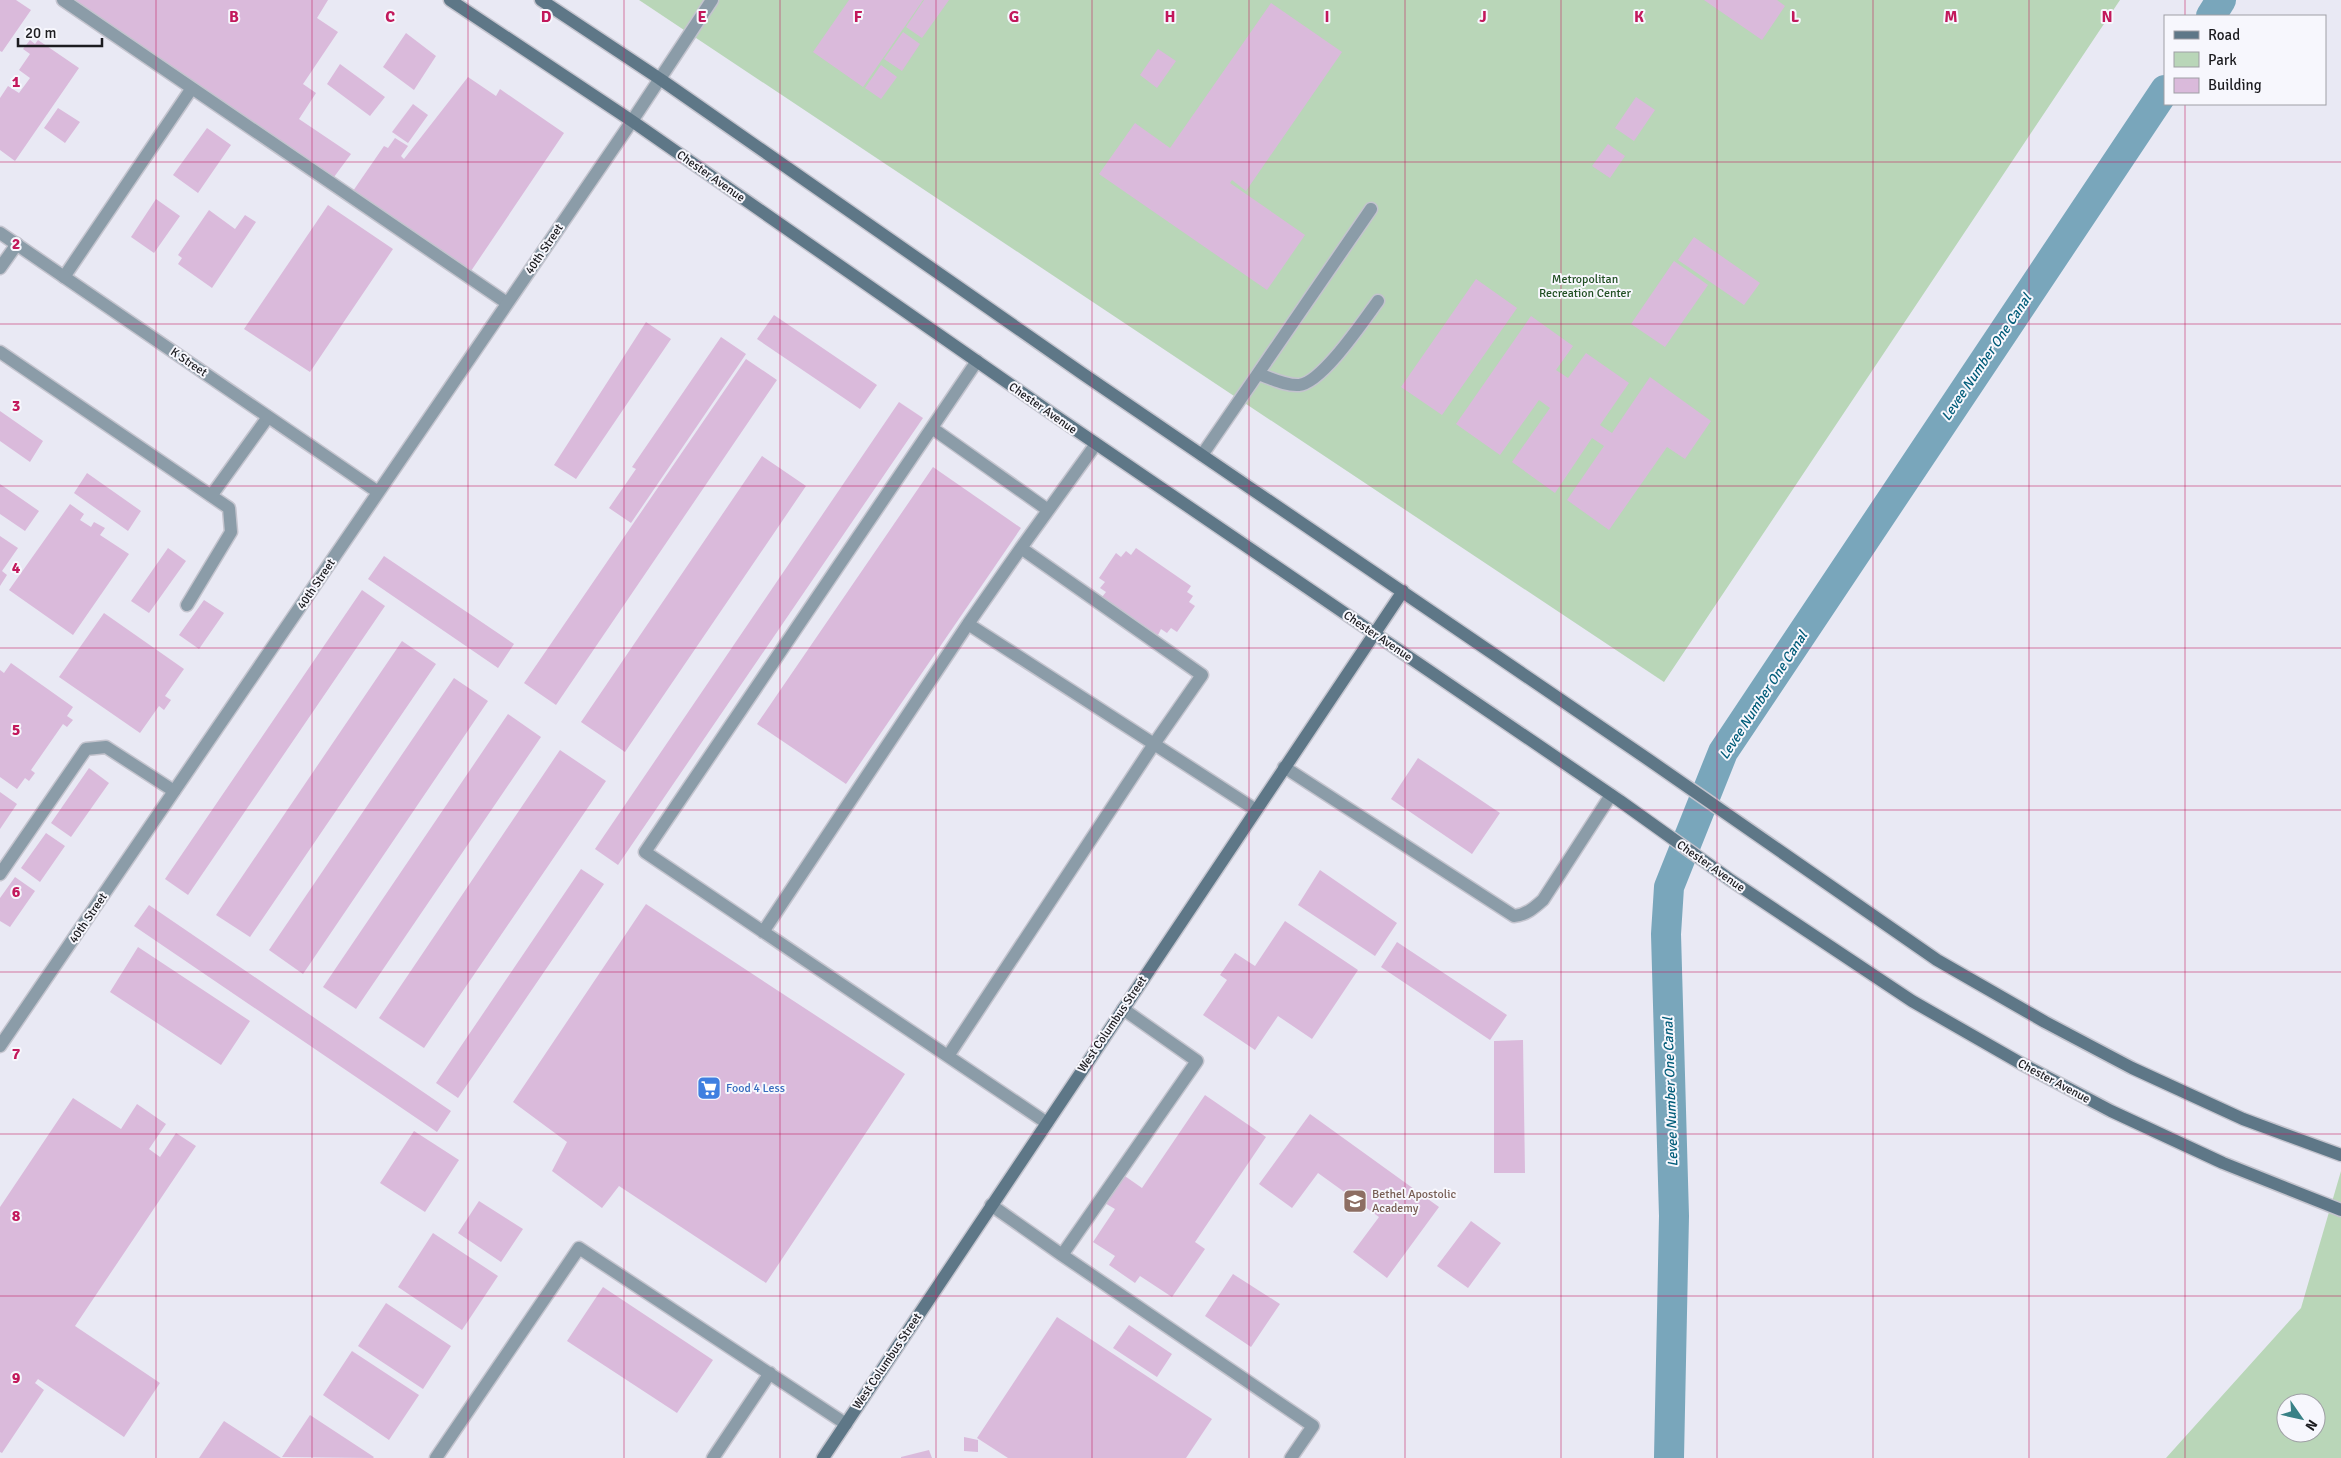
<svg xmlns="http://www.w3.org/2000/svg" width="2341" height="1458" viewBox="0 0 2341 1458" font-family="Signika,sans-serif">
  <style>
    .green { fill: #b9d6b8; fill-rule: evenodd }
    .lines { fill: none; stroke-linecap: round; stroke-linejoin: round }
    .canal { stroke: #79a6bb; stroke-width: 30 }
    .building { fill: #dabadb }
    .service-casing { stroke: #c4c4ce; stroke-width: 15 }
    .minor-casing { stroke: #c4c4ce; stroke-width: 15 }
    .secondary-casing { stroke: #c4c4ce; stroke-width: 15 }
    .service { stroke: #8b9ca8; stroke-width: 12 }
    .minor { stroke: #8b9ca8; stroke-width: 12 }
    .secondary { stroke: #5e7787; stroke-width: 12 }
    .grid { fill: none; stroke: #c2185b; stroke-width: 1; stroke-opacity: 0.55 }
    .labels { text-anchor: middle; stroke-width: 4; stroke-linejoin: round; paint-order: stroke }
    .street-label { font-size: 12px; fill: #1c1c20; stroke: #f7f7fd }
    .park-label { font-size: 12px; fill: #214f23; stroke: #f7f7fd }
    .shop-label { font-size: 12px; fill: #366cbe; stroke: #f7f7fd; text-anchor: start }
    .education-label { font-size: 12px; fill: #785e54; stroke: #f7f7fd; text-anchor: start }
    .water-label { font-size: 14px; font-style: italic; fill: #005c79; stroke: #f7f7fd }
    .grid-label { font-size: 16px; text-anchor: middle; font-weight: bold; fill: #c2185b; stroke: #f7f7fd; stroke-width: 4; stroke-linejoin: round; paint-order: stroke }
  </style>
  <rect width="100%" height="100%" fill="#e9e9f4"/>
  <path class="green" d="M 639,0 L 2120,0 L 1664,682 Z
    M 2341,1171 L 2341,1458 L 2166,1458 L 2301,1308 ZM 2286,1403 L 2316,1403 L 2316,1433 L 2286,1433 Z"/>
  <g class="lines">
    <path class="canal" d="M 2211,16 L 2221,0
      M 1669,1458 L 1674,1216 L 1666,934 L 1669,887 L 1723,752 L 2165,90"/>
  </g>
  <path class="building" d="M 0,0 L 16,0 L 31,10 L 2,52 L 0,51 Z
    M 72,0 L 328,0 L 317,18 L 338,32 L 303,84 L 316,93 L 299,119 L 351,154 L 334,177 Z
    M 849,0 L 923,0 L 863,87 L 813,52 Z
    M 924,0 L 949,0 L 922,38 L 906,27 Z
    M 1704,0 L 1777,0 L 1785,6 L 1762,40 Z
    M 1271,3 L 1342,52 L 1246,191 L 1232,180 L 1230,183 L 1305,235 L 1267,290 L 1099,174 L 1135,123 L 1170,148 Z
    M 903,32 L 920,44 L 902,71 L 884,59 Z
    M 406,33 L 436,56 L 414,90 L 383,67 Z
    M 30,40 L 35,44 L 38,40 L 79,68 L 15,161 L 0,150 L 0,98 L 8,86 L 19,93 L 30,78 L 19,70 L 30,54 L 23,49 Z
    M 1158,49 L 1176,61 L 1157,88 L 1140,75 Z
    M 340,64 L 385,97 L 370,116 L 327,84 Z
    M 881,65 L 897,77 L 881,99 L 865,88 Z
    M 468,77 L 496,96 L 500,89 L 564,133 L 471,271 L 353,191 L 384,146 L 388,148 L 395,138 L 408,146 L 401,156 L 404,159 Z
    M 1636,97 L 1655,110 L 1634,141 L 1615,128 Z
    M 413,104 L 428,115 L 408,143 L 392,132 Z
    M 58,108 L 80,122 L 65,143 L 44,128 Z
    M 207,128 L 231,145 L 198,193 L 173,175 Z
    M 1608,144 L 1625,156 L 1610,178 L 1592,166 Z
    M 156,199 L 180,216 L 154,253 L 131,237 Z
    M 328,205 L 393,249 L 310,372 L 244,329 Z
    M 209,210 L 235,229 L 245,215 L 256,222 L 212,288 L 178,264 L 182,258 L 178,255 Z
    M 1694,237 L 1760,283 L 1744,305 L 1678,260 Z
    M 1674,261 L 1708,285 L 1665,347 L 1631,324 Z
    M 1476,279 L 1517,308 L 1442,415 L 1401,387 Z
    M 774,315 L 877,385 L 860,409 L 757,339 Z
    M 1531,316 L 1573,346 L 1556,370 L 1568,378 L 1586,353 L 1629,383 L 1600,425 L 1612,433 L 1650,377 L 1711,421 L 1685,459 L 1667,447 L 1609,530 L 1567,500 L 1604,446 L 1592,438 L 1555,493 L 1512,462 L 1550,408 L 1539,400 L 1500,455 L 1456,424 Z
    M 646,322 L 671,339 L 576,479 L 554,465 Z
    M 721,337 L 746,354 L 631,523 L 609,508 L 636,469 L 632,467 Z
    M 746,359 L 777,380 L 556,705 L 524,683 Z
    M 899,402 L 923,418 L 618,865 L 595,849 Z
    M 0,411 L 43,441 L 30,462 L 0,441 Z
    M 762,456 L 806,486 L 625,752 L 581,722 Z
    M 933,467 L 1021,528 L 846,784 L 757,724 Z
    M 87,473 L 141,511 L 128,531 L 74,493 Z
    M 0,484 L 39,511 L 25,531 L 0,514 Z
    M 70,504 L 84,514 L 80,520 L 91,527 L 94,522 L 105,528 L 100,535 L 129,554 L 73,635 L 9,590 Z
    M 0,536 L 18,548 L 2,571 L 7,575 L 0,586 Z
    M 168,548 L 186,561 L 149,613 L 131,601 Z
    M 1136,548 L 1191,586 L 1187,592 L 1193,596 L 1189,602 L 1195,606 L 1177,632 L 1171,628 L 1167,633 L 1161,629 L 1158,635 L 1102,597 L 1106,592 L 1100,588 L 1105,582 L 1099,578 L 1116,553 L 1121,557 L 1126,551 L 1131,555 Z
    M 384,556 L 514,644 L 498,668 L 368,579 Z
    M 362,590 L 385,606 L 188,895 L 165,879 Z
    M 204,600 L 224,613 L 199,649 L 179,635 Z
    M 104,613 L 184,669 L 165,696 L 171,700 L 164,710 L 159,706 L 140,733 L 59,677 Z
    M 402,641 L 436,664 L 250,937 L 216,915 Z
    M 11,663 L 73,707 L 67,716 L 73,720 L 67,727 L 63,724 L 31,770 L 35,773 L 29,781 L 25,778 L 17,789 L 0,777 L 0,670 L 4,673 Z
    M 454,678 L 488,701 L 303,974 L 269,950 Z
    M 508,714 L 541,737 L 356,1009 L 323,987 Z
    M 560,750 L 606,781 L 424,1048 L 379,1018 Z
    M 1418,758 L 1500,813 L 1472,854 L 1391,799 Z
    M 89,768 L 109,783 L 71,837 L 51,823 Z
    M 0,792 L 17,804 L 0,829 Z
    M 46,833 L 65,846 L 40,882 L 21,868 Z
    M 581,869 L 604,884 L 458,1098 L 436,1083 Z
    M 1320,870 L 1397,923 L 1375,956 L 1298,905 Z
    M 15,877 L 35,891 L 10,927 L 0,921 L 0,898 Z
    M 646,904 L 905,1074 L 766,1283 L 619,1186 L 602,1208 L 552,1171 L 567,1142 L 513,1102 Z
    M 149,905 L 451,1111 L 437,1132 L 134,926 Z
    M 1285,921 L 1358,970 L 1312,1039 L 1278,1016 L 1255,1050 L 1203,1015 L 1227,980 L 1220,975 L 1235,953 L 1255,966 Z
    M 1397,942 L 1507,1015 L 1490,1040 L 1381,967 Z
    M 138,947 L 250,1021 L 221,1065 L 110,992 Z
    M 1523,1040 L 1525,1173 L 1494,1173 L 1494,1041 Z
    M 1205,1095 L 1266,1137 L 1195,1242 L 1205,1249 L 1172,1297 L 1140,1276 L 1135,1283 L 1109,1265 L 1115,1256 L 1093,1242 L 1115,1209 L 1103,1202 L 1122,1174 L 1142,1188 Z
    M 73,1098 L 121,1129 L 137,1104 L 166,1124 L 149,1149 L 160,1157 L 176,1133 L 196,1146 L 75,1326 L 160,1383 L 124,1437 L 38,1379 L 35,1383 L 44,1390 L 2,1453 L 0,1452 L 0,1207 Z
    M 1310,1114 L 1439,1207 L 1387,1278 L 1353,1252 L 1379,1217 L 1318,1173 L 1292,1208 L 1259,1184 Z
    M 414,1131 L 459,1160 L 425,1212 L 380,1183 Z
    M 479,1201 L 523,1229 L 501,1262 L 458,1233 Z
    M 1471,1221 L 1501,1243 L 1468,1288 L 1437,1266 Z
    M 433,1233 L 498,1276 L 462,1330 L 398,1287 Z
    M 1233,1274 L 1280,1304 L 1251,1347 L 1205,1316 Z
    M 603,1287 L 713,1360 L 677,1413 L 567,1341 Z
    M 386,1303 L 451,1346 L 423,1389 L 358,1346 Z
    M 1057,1317 L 1212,1419 L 1186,1458 L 1008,1458 L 977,1438 Z
    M 1129,1325 L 1172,1354 L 1157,1377 L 1113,1348 Z
    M 352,1351 L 419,1395 L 389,1440 L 323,1395 Z
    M 310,1415 L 374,1457 L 373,1458 L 282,1457 Z
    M 224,1421 L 281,1458 L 199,1458 Z
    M 964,1437 L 978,1440 L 978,1452 L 964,1451 Z
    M 929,1450 L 932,1458 L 901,1458 L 901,1457 Z"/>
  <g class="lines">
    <g class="service-casing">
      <path id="service" d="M 63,0 L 507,303
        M 0,268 L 17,244
        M 64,277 L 192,88
        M 0,352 L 229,508 L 231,532 L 187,605
        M 977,361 L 645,852 L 1047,1123
        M 1258,374 C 1271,378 1285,386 1299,385 C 1322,383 1364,320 1378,301
        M 932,428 L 1048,510
        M 1202,455 L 1371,209
        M 211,496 L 268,417
        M 1021,548 L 1096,444
        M 1284,767 L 1514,916 C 1526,915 1534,908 1543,900 L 1611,795
        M 0,874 L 86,749 L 106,747 L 174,791
        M 763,932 L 968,624
        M 948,1056 L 1154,744 L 968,624 L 1021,548 L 1202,675 L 1154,744 L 1256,810
        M 991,1205 L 1062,1255 L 1197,1061 L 1123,1009
        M 1062,1255 L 1313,1426 L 1291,1458
        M 436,1458 L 579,1248 L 846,1424
        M 713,1458 L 770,1373"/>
    </g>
    <g class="minor-casing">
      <path id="minor" d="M 0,233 L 378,492
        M 0,1046 L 632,121 L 712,0"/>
    </g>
    <g class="secondary-casing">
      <path id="secondary" d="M 450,0 L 632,121 L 1054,415 L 1620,801 L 1729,879 L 1912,1001 L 2022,1064 L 2111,1111 L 2223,1163 L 2341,1210
        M 541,0 L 660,79 L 1083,374 L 1649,760 L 1937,960 L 2045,1022 L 2132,1068 L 2243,1119 L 2341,1155
        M 823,1458 L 1403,591"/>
    </g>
    <use href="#service" class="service"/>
    <use href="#minor" class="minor"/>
    <use href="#secondary" class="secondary"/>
  </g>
  <path class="grid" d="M 156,0 L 156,1458M 312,0 L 312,1458M 468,0 L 468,1458M 624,0 L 624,1458M 780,0 L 780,1458M 936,0 L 936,1458M 1092,0 L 1092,1458M 1249,0 L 1249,1458M 1405,0 L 1405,1458M 1561,0 L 1561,1458M 1717,0 L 1717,1458M 1873,0 L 1873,1458M 2029,0 L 2029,1458M 2185,0 L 2185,16M 2185,104 L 2185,1458M 0,162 L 2341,162M 0,324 L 2341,324M 0,486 L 2341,486M 0,648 L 2341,648M 0,810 L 2341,810M 0,972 L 2341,972M 0,1134 L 2341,1134M 0,1296 L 2341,1296"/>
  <defs>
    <g id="supermarket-square" transform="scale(1.25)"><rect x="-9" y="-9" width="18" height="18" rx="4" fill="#3f7fe0" stroke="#f7f7fd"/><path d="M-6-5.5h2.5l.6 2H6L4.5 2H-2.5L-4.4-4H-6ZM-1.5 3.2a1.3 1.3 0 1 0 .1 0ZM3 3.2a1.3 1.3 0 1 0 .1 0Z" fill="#fff"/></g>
    <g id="school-square" transform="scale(1.25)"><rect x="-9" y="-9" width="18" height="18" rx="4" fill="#8d6e63" stroke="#f7f7fd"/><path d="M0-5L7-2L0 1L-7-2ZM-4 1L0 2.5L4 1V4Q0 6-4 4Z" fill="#fff"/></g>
  </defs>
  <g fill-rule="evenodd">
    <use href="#supermarket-square" x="709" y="1088"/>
    <use href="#school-square" x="1355" y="1201"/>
  </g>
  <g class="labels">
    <g class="street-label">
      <text transform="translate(711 176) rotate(35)" y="4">Chester Avenue</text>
      <text transform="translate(544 249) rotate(-56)" y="4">40th Street</text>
      <text transform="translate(189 362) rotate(34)" y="4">K Street</text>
      <text transform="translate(1043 408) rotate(35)" y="4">Chester Avenue</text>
      <text transform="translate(316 584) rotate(-56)" y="4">40th Street</text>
      <text transform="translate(1378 636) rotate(34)" y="4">Chester Avenue</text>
      <text transform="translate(1711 866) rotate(35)" y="4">Chester Avenue</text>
      <text transform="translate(88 918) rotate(-56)" y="4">40th Street</text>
      <text transform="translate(1112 1024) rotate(-56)" y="4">West Columbus Street</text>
      <text transform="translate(2054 1081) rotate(28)" y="4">Chester Avenue</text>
      <text transform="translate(887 1361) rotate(-56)" y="4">West Columbus Street</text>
    </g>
    <g class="park-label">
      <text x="1585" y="283">Metropolitan<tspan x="1585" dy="14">Recreation Center</tspan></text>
    </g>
    <g class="shop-label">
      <text x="726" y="1092">Food 4 Less</text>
    </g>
    <g class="education-label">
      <text x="1372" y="1198">Bethel Apostolic<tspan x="1372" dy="14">Academy</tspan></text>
    </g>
    <g class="water-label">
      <text transform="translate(1986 357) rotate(-56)" y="5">Levee Number One Canal</text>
      <text transform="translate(1763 695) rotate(-57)" y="5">Levee Number One Canal</text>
      <text transform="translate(1670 1092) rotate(-92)" y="5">Levee Number One Canal</text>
    </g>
  </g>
  <g class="grid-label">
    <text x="234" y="22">B</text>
    <text x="390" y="22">C</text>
    <text x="546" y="22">D</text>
    <text x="702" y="22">E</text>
    <text x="858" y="22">F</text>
    <text x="1014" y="22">G</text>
    <text x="1170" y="22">H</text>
    <text x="1327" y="22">I</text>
    <text x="1483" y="22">J</text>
    <text x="1639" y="22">K</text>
    <text x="1795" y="22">L</text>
    <text x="1951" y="22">M</text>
    <text x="2107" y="22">N</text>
    <text x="16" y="87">1</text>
    <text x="16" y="249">2</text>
    <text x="16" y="411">3</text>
    <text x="16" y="573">4</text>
    <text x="16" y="735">5</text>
    <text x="16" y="897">6</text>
    <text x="16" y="1059">7</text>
    <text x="16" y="1221">8</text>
    <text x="16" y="1383">9</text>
  </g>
  <rect x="2164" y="15" width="162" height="90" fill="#f7f7fd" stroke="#9f9fa5"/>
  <rect x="2174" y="31" width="25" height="8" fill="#5e7787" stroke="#9f9fa5"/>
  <text x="2208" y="40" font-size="15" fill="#1c1c20">Road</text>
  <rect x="2174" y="52" width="25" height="15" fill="#b9d6b8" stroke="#9f9fa5"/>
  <text x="2208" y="65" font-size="15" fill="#1c1c20">Park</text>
  <rect x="2174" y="78" width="25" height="15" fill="#dabadb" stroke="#9f9fa5"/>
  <text x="2208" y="90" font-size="15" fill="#1c1c20">Building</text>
  <g transform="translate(2301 1418) rotate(124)"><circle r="24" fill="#f7f7fd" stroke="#9f9fa5"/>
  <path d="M0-4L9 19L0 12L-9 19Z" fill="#398186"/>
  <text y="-8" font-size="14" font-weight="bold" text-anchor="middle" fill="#1c1c20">N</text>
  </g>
  <path d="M18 38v8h84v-8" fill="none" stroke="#1c1c20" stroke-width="2.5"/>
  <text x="25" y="38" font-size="15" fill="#1c1c20" stroke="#f7f7fd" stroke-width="4" paint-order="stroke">20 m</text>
</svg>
